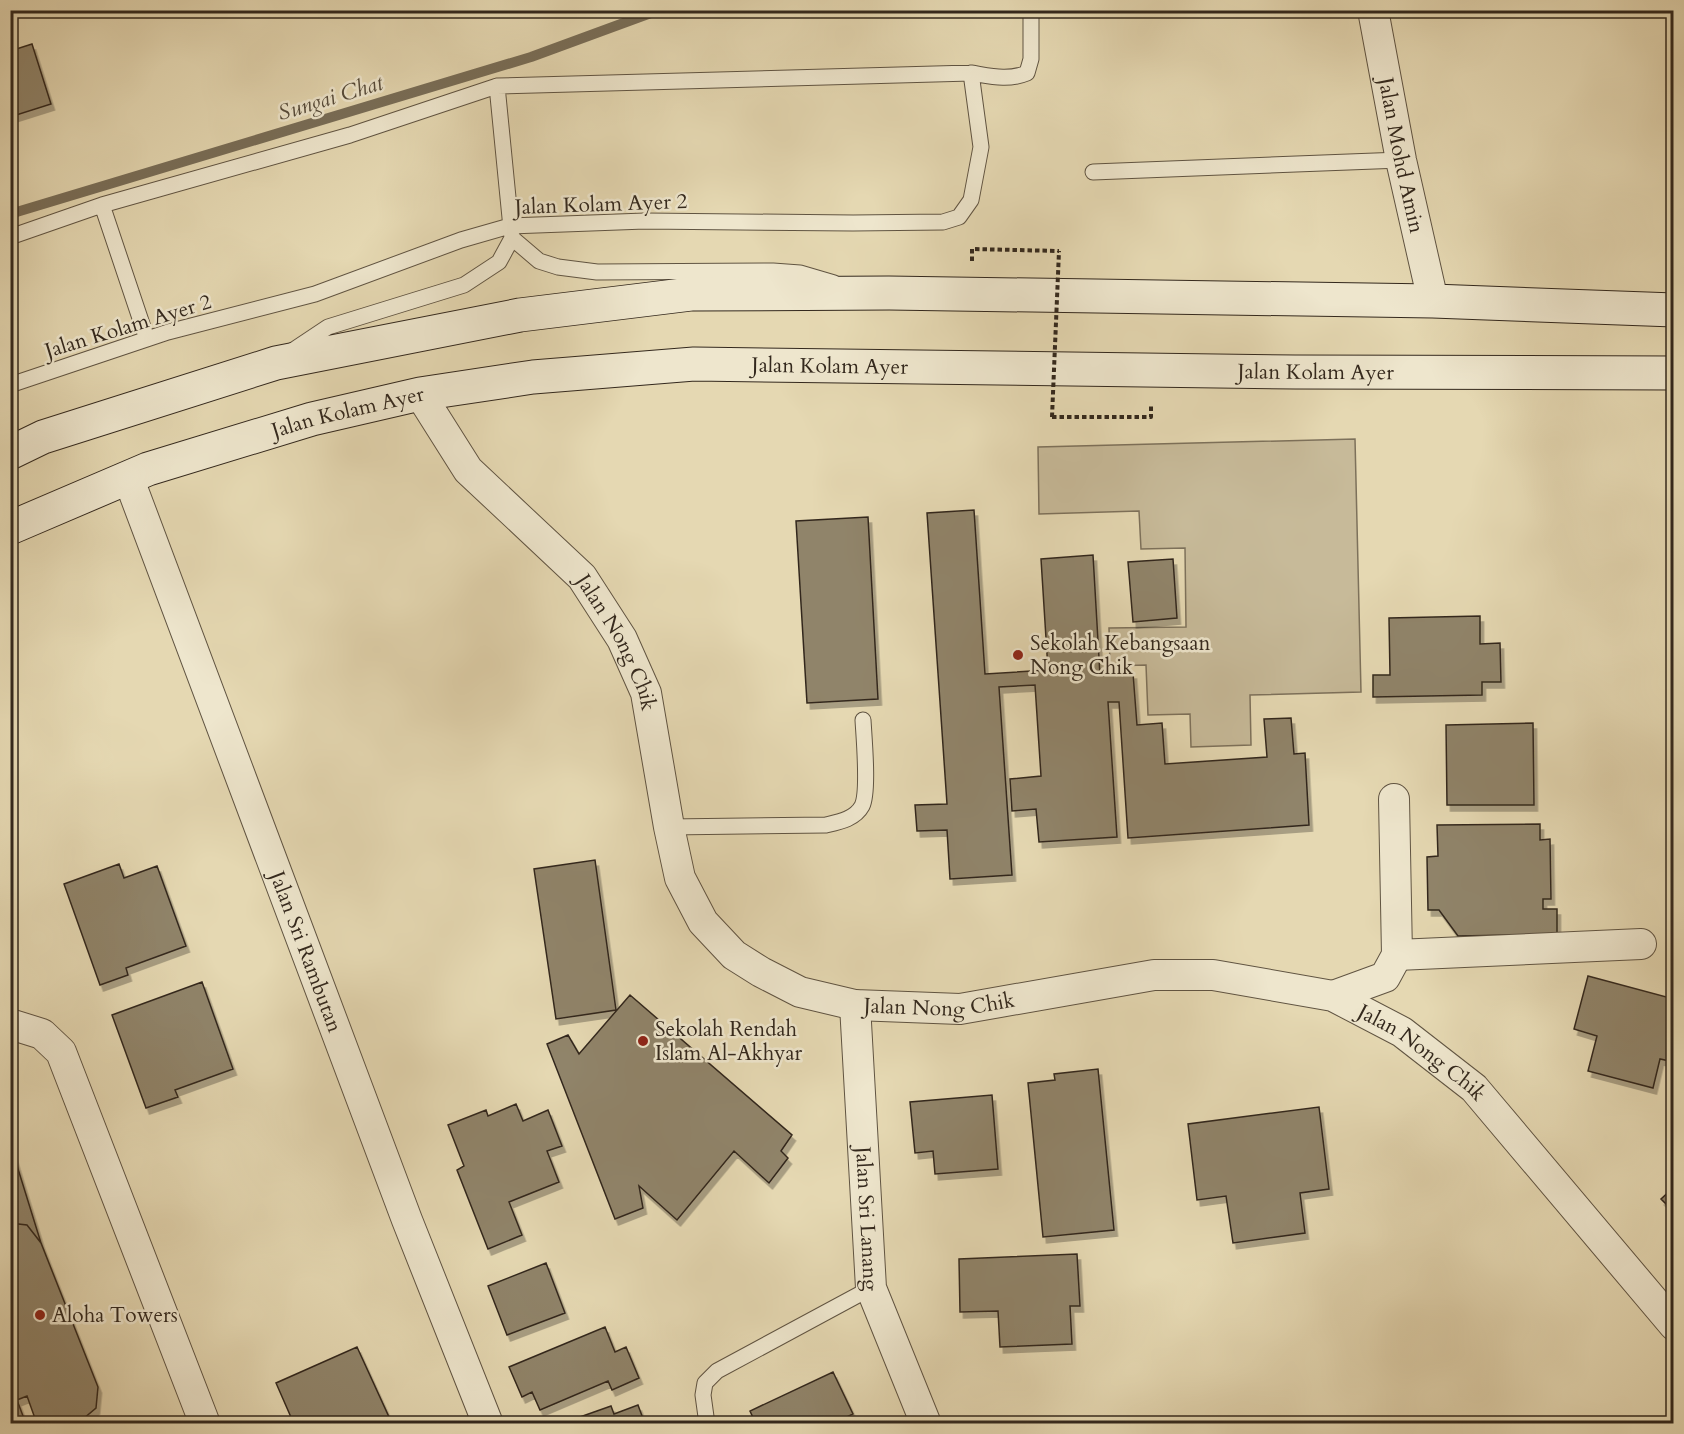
<svg xmlns="http://www.w3.org/2000/svg" width="1684" height="1434" viewBox="0 0 1684 1434" font-family="Cardo,serif">
  <style>
    .green { fill: #c7ba99; stroke: #7d715b; stroke-width: 1.5 }
    .lines { fill: none; stroke-linecap: round; stroke-linejoin: round }
    .stream { stroke: #796e58; stroke-width: 10 }
    .building { fill: #90846a; stroke: #33281d; stroke-width: 1.5; filter: url(#shadow) }
    .lane-casing { stroke: #605442; stroke-width: 17 }
    .street-casing { stroke: #605442; stroke-width: 32 }
    .secondary-casing { stroke: #33281d; stroke-width: 35 }
    .path { stroke: #33281d; stroke-width: 4; stroke-dasharray: 4.5 3; stroke-linecap: butt }
    .lane { stroke: #eee6cd; stroke-width: 15 }
    .street { stroke: #eee6cd; stroke-width: 30 }
    .secondary { stroke: #eee6cd; stroke-width: 33 }
    .path-bridge { stroke: #33281d; stroke-width: 4; stroke-dasharray: 4.5 3; stroke-linecap: butt }
    .poi-dot { fill: #8f2418; stroke: #eee6cd; stroke-width: 2 }
    .labels { text-anchor: middle; stroke-width: 5; stroke-linejoin: round; paint-order: stroke }
    .street-label { font-size: 21px; fill: #33281d; stroke: #eee6cd }
    .poi-label { font-size: 21px; fill: #33281d; stroke: #eee6cd; text-anchor: start }
    .water-label { font-size: 22px; font-style: italic; fill: #564b3a; stroke: #eee6cd }
  </style>
  <defs>
    <filter id="shadow"><feDropShadow dx="3.5" dy="6" stdDeviation="0" flood-color="#0004"/></filter>
  </defs>
  <rect width="100%" height="100%" fill="#e5d8b2"/>
  <filter id="stains"><feTurbulence type="fractalNoise" baseFrequency=".00333" numOctaves="4"/><feColorMatrix values="0 0 0 0 .2 0 0 0 0 .09 0 0 0 0 .02 0 0 0 .5 -.17"/></filter>
  <radialGradient id="worn" r=".72"><stop offset=".6" stop-color="#630" stop-opacity="0"/><stop offset="1" stop-color="#630" stop-opacity=".3"/></radialGradient>
  <path class="green" d="M 1355,439 L 1361,692 L 1250,695 L 1251,745 L 1191,747 L 1190,714 L 1148,715 L 1146,665 L 1110,666 L 1109,628 L 1186,627 L 1185,548 L 1141,549 L 1139,511 L 1039,514 L 1038,447 Z"/>
  <g class="lines">
    <path class="stream" d="M 10,214 L 531,57 L 659,10"/>
  </g>
  <path class="building" d="M 32,44 L 51,104 L 10,117 L 10,51 Z
    M 974,510 L 985,674 L 1048,670 L 1041,559 L 1093,555 L 1100,675 L 1133,673 L 1137,725 L 1162,723 L 1165,764 L 1267,757 L 1264,719 L 1291,718 L 1294,754 L 1305,753 L 1309,825 L 1128,838 L 1119,702 L 1108,702 L 1117,837 L 1039,842 L 1036,809 L 1012,811 L 1010,779 L 1041,776 L 1035,685 L 999,687 L 1012,875 L 950,879 L 947,830 L 917,831 L 915,805 L 947,804 L 927,513 Z
    M 868,517 L 878,699 L 807,703 L 796,521 Z
    M 1173,559 L 1177,618 L 1133,622 L 1128,562 Z
    M 1480,616 L 1480,644 L 1500,643 L 1501,682 L 1482,682 L 1482,695 L 1373,697 L 1373,675 L 1390,675 L 1389,618 Z
    M 1533,723 L 1534,805 L 1447,805 L 1446,725 Z
    M 1540,824 L 1540,840 L 1550,839 L 1551,899 L 1543,899 L 1543,909 L 1557,909 L 1557,934 L 1458,936 L 1439,910 L 1428,910 L 1427,857 L 1438,856 L 1437,825 Z
    M 595,860 L 616,1010 L 556,1019 L 534,869 Z
    M 119,864 L 124,878 L 157,866 L 186,946 L 126,968 L 128,975 L 100,985 L 64,884 Z
    M 1588,976 L 1674,999 L 1674,1062 L 1660,1059 L 1653,1088 L 1588,1071 L 1597,1036 L 1574,1029 Z
    M 202,982 L 233,1069 L 175,1090 L 178,1097 L 146,1108 L 112,1015 Z
    M 630,995 L 792,1135 L 781,1151 L 788,1158 L 769,1183 L 734,1151 L 677,1220 L 639,1186 L 643,1208 L 615,1219 L 547,1044 L 568,1035 L 579,1054 Z
    M 1098,1069 L 1114,1230 L 1043,1237 L 1028,1083 L 1055,1080 L 1054,1074 Z
    M 992,1095 L 998,1169 L 935,1174 L 933,1151 L 915,1153 L 910,1102 Z
    M 516,1104 L 523,1121 L 548,1110 L 562,1146 L 547,1151 L 559,1182 L 509,1202 L 522,1235 L 488,1249 L 457,1170 L 464,1166 L 448,1125 L 486,1110 L 488,1116 Z
    M 1319,1107 L 1329,1189 L 1300,1193 L 1305,1233 L 1233,1243 L 1226,1196 L 1197,1200 L 1188,1124 Z
    M 10,1143 L 41,1243 L 27,1225 L 10,1223 Z
    M 1674,1187 L 1674,1212 L 1661,1199 Z
    M 10,1223 L 27,1225 L 41,1243 L 98,1387 L 96,1408 L 77,1424 L 37,1424 L 27,1396 L 17,1400 L 26,1424 L 10,1424 Z
    M 1077,1254 L 1080,1306 L 1070,1306 L 1072,1344 L 1000,1347 L 998,1311 L 960,1312 L 959,1259 Z
    M 546,1263 L 565,1313 L 507,1335 L 488,1286 Z
    M 605,1327 L 615,1352 L 626,1347 L 639,1378 L 612,1390 L 608,1381 L 540,1410 L 532,1392 L 522,1397 L 509,1367 Z
    M 357,1347 L 389,1417 L 376,1424 L 294,1424 L 276,1383 Z
    M 833,1372 L 853,1414 L 832,1424 L 756,1424 L 750,1411 Z
    M 638,1405 L 645,1424 L 563,1423 L 611,1406 L 614,1414 Z"/>
  <g class="lines">
    <g class="lane-casing">
      <path id="lane" d="M 1093,172 L 1401,160
        M 102,205 L 147,339
        M 10,237 L 102,205 L 350,135 L 497,86 L 971,73 C 990,76 1008,81 1027,73 L 1031,59 L 1031,10
        M 512,238 L 539,261 L 558,267 L 597,272 L 773,271 L 800,273 L 834,283
        M 292,351 L 328,327 L 464,285 L 499,262 L 512,238 L 497,86
        M 10,385 L 168,332 L 315,294 L 461,240 L 510,226 L 645,221 L 853,223 L 943,222 L 959,217 L 971,200 L 981,147 L 971,73
        M 669,827 L 826,825 C 839,822 855,819 862,806 C 869,792 864,738 863,720
        M 707,1424 L 703,1395 L 705,1383 L 717,1371 L 871,1288"/>
    </g>
    <g class="street-casing">
      <g id="street">
        <path id="s1" d="M 1373,10 L 1401,160 L 1433,301"/>
        <path id="s2" d="M 420,394 L 468,470 L 582,577 L 622,639 L 646,693 L 669,827 L 680,878 L 703,922 L 734,955 L 761,972 L 800,992 L 855,1005 L 960,1009 L 1154,975 L 1213,975 L 1333,996 L 1402,1032 L 1474,1088 L 1674,1325"/>
        <path id="s3" d="M 128,477 L 407,1220 L 488,1424"/>
        <path d="M 1397,955 L 1641,944"/>
        <path d="M 1333,996 L 1385,977 L 1397,955 L 1394,799"/>
        <path id="s4" d="M 855,1005 L 871,1288 L 926,1424"/>
        <path d="M 10,1024 L 42,1034 L 61,1052 L 205,1424"/>
      </g>
    </g>
    <g class="secondary-casing">
      <g id="secondary">
        <path d="M 10,453 L 43,437 L 276,363 L 520,315 L 691,294 L 889,293 L 1433,301 L 1674,310"/>
        <path id="s5" d="M 10,528 L 148,469 L 312,419 L 420,394 L 533,377 L 694,364 L 1295,372 L 1674,373"/>
      </g>
    </g>
    <path class="path" d="M 972,261 L 972,249 L 1059,251
      M 1052,417 L 1151,417 L 1151,404"/>
    <use href="#lane" class="lane"/>
    <use href="#street" class="street"/>
    <use href="#secondary" class="secondary"/>
    <path class="path-bridge" d="M 1052,417 L 1059,251"/>
  </g>
  <g class="poi-dot">
    <circle cx="1018" cy="655" r="6"/>
    <circle cx="643" cy="1041" r="6"/>
    <circle cx="40" cy="1315" r="6"/>
  </g>
  <g class="labels">
    <g class="street-label">
      <text dy="7" stroke="none"><textPath href="#s1" startOffset="148">Jalan Mohd Amin</textPath></text>
      <text transform="translate(601 204) rotate(-2)" y="7">Jalan Kolam Ayer 2</text>
      <text transform="translate(128 326) rotate(-17)" y="7">Jalan Kolam Ayer 2</text>
      <text dy="7" stroke="none"><textPath href="#s5" startOffset="844">Jalan Kolam Ayer</textPath></text>
      <text dy="7" stroke="none"><textPath href="#s5" startOffset="1330">Jalan Kolam Ayer</textPath></text>
      <text dy="7" stroke="none"><textPath href="#s5" startOffset="358">Jalan Kolam Ayer</textPath></text>
      <text dy="7" stroke="none"><textPath href="#s2" startOffset="321">Jalan Nong Chik</textPath></text>
      <text dy="7" stroke="none"><textPath href="#s3" startOffset="507">Jalan Sri Rambutan</textPath></text>
      <text dy="7" stroke="none"><textPath href="#s2" startOffset="879">Jalan Nong Chik</textPath></text>
      <text dy="7" stroke="none"><textPath href="#s2" startOffset="1383">Jalan Nong Chik</textPath></text>
      <text dy="7" stroke="none"><textPath href="#s4" startOffset="214">Jalan Sri Lanang</textPath></text>
    </g>
    <g class="poi-label">
      <text x="1030" y="650">Sekolah Kebangsaan<tspan x="1030" dy="24">Nong Chik</tspan></text>
      <text x="655" y="1036">Sekolah Rendah<tspan x="655" dy="24">Islam Al-Akhyar</tspan></text>
      <text x="52" y="1322">Aloha Towers</text>
    </g>
    <g class="water-label">
      <text transform="translate(330 97) rotate(-17)" y="8">Sungai Chat</text>
    </g>
  </g>
  <rect width="1684" height="1434" fill="none" stroke="#e5d8b2" stroke-width="36"/>
  <rect x="12" y="12" width="1660" height="1410" fill="none" stroke="#33281d" stroke-width="3"/>
  <rect x="18" y="18" width="1648" height="1398" fill="none" stroke="#33281d" stroke-width="1.5"/>
  <rect width="100%" height="100%" filter="url(#stains)"/>
  <rect width="100%" height="100%" fill="url(#worn)"/>
</svg>
